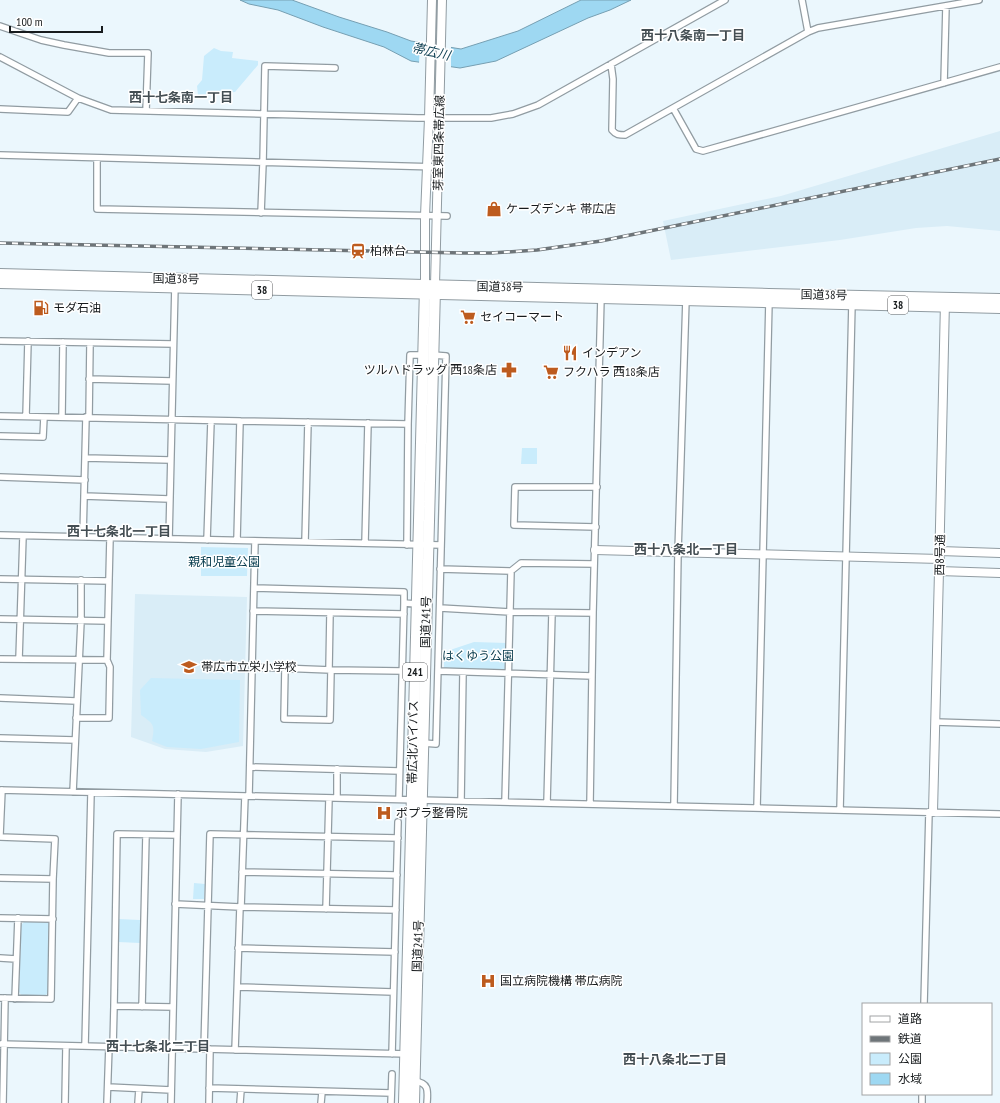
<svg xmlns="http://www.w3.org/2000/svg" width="1000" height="1103" viewBox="0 0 1000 1103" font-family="'PT Sans Narrow','Noto Sans JP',sans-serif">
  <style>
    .built { fill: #d9edf7 }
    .green { fill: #c9ecfc }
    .water { fill: #9ed8f2; stroke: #769fb2 }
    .pier { fill: #ebf7fd }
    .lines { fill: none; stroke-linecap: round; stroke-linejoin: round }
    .street-casing { stroke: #919ca2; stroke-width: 8 }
    .secondary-casing { stroke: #919ca2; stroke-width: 10 }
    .highway-casing { stroke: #919ca2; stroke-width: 12 }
    .street { stroke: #fff; stroke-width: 5.5 }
    .secondary { stroke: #fff; stroke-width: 8 }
    .highway { stroke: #fff; stroke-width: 10 }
    .rail-casing { stroke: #6e7579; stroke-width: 3.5 }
    .rail { stroke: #fff; stroke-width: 2; stroke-dasharray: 6; stroke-linecap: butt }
    .labels { text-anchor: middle; stroke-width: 3; stroke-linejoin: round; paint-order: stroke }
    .shield { fill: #fff; stroke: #5d5f61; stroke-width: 1 }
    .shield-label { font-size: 11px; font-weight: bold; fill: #171b1d }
    .street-label { font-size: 12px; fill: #171b1d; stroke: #fff }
    .poi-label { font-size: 12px; fill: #171b1d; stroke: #fff; text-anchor: start }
    .park-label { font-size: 12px; fill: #04394b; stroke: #fff }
    .neighbourhood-label { font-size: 13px; font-weight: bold; fill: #444e53; stroke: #fff }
    .water-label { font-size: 13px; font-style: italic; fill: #134356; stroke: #fff }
  </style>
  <rect width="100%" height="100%" fill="#ebf7fd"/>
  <path class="built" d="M 1000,131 L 1000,231 L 947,226 L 916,228 L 840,240 L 671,260 L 663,221 L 781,196 Z
    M 135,594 L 247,597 L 243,746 L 206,752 L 165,749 L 131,737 Z"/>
  <path class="green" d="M 214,48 L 221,51 L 233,52 L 232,58 L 258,61 L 258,65 L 235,92 L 198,95 L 197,86 L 202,80 L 204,56 Z
    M 522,448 L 537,448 L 537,464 L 521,464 Z
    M 201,547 L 248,548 L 247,576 L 201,576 Z
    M 474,642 L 507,643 L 506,671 L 444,669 L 444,652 Z
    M 151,678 L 240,680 L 239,742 L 201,749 L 167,747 L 152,741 C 155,725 154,724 141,715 L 140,690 Z
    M 194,883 L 205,884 L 204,899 L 193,899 Z
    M 118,919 L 140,920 L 140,943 L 118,942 Z
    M 24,922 L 49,922 L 48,993 L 43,997 L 22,996 L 19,992 L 21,925 Z"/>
  <path class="water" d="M 240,0 L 292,0 L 339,17 L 387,32 L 411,41 L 461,49 L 518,31 L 581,0 L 631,0 L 610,10 L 588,18 L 496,61 L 460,68 L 411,61 L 384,47 L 323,27 L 278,10 L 249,4 Z"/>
  <path class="pier" d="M 420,41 L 451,46 L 451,69 L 419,64 Z"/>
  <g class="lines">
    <g class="street-casing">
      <path id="street" d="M 802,0 L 808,32
        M 0,26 L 41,40 L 64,45 L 109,53 L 148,53 L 146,111
        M 0,57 L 78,98
        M 611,64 L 613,79 L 612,130 C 616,135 619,135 625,135 L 808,32 L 818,28 L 979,0
        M 944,83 L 946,6
        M 673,108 L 696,149 L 703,151 L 1000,67
        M 0,109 L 68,112 L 78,98 L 111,110 L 418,118 L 491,118 L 513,114 L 538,105 L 725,0
        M 0,155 L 438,167
        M 97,158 L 97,209 L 447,216
        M 261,213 L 263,163 L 265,66 L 335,68
        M 0,341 L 173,344
        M 89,379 L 172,381
        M 0,416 L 240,421 L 408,424
        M 26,416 L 28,341
        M 62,417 L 63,342
        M 89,418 L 90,343
        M 0,436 L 43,437 L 44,417
        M 85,458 L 170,460
        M 0,477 L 85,480
        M 84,496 L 169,499
        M 596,527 L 514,525 L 515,487 L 597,487
        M 0,535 L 441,545
        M 83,537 L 86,417
        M 169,539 L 175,285
        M 207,540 L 211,421
        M 237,540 L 240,421
        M 305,542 L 308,422
        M 365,543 L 368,423
        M 407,545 L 408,424 L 410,355 L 423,355
        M 440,569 L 511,571 L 521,563 L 594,564
        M 0,579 L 109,581
        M 254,588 L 404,592 L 404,603
        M 440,608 L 511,612 L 593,613
        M 253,611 L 404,614
        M 0,619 L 108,621
        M 0,659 L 107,660
        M 19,659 L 23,536
        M 252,667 L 331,670 L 402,671
        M 285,668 L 284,719 L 330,720 L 331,670
        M 329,669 L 330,613
        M 438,671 L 592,676
        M 0,698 L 76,701
        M 76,718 L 109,718 L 110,667 L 107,660 L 110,538
        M 935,722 L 1000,724
        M 0,738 L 75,740
        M 423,743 L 436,744 L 446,356 L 433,355
        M 250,767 L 399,771
        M 0,790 L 1000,814
        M 73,792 L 81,621 L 81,580
        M 249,796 L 255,541
        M 337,798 L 337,769
        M 399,799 L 404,603 L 417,604
        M 461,801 L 463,672
        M 505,802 L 511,571
        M 547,803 L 552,613
        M 590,804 L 593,613 L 601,297
        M 674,806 L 678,552 L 686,299
        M 757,808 L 769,301
        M 840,810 L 852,303
        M 0,835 L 2,790
        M 0,837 L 55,839 L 53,879 L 51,999 L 0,998
        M 242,872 L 397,875
        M 0,878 L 53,879
        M 175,904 L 240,907 L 396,910
        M 241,907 L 245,796
        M 326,909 L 329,798
        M 0,918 L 53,919
        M 238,948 L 395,952
        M 0,958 L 16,959
        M 238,987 L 393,992
        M 15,999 L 18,918
        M 924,1004 L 929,812
        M 114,1006 L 117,834 L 177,835
        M 142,1007 L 146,835
        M 0,1044 L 408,1054
        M 85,1046 L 91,793
        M 113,1047 L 114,1006 L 173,1007
        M 204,1049 L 210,834 L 398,838
        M 235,1050 L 240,907
        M 392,1054 L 398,822
        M 414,1081 C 429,1083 428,1090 427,1103
        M 108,1087 L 171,1090
        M 209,1088 L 391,1093
        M 3,1103 L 5,998
        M 65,1103 L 66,1046
        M 107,1103 L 109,1046
        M 138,1103 L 139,1089
        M 171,1103 L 178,794
        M 209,1103 L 210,1049
        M 240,1103 L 241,1090
        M 321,1103 L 322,1092
        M 391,1103 L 392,1074
        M 922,1103 L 922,1094"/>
    </g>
    <g class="secondary-casing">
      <path id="secondary" d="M 425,285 L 425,216 L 429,118 L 432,0
        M 435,285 L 442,0
        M 595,550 L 940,559
        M 940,551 L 1000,553
        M 939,571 L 1000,573
        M 933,812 L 939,571 L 945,301"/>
    </g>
    <g class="highway-casing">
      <path id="highway" d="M 0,274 L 769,294 L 1000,299
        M 0,283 L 1000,308
        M 404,1103 L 425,287
        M 414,1103 L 435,289"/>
    </g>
    <use href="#street" class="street"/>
    <use href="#secondary" class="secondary"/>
    <use href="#highway" class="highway"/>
    <g class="rail-casing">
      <path id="rail" d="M 0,243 L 463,253 L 491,253 L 537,250 L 601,241 L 1000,159"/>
    </g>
    <use href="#rail" class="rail"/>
  </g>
  <defs>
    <g id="shop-bare" transform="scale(1.2)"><path d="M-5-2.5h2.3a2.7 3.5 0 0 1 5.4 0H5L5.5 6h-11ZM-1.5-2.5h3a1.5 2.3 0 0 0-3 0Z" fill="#bd5b1e" stroke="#fff" stroke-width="2.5" paint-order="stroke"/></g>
    <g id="station-bare" transform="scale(1.2)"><path d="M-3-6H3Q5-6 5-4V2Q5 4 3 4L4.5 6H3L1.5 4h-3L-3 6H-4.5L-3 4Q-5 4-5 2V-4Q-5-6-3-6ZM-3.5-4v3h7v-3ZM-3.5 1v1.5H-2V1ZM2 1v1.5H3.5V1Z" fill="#bd5b1e" stroke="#fff" stroke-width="2.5" paint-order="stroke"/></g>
    <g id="fuel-bare" transform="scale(1.2)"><path d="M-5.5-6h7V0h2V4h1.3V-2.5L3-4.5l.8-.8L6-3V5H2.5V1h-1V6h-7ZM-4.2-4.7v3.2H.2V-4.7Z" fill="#bd5b1e" stroke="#fff" stroke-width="2.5" paint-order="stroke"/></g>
    <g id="supermarket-bare" transform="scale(1.2)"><path d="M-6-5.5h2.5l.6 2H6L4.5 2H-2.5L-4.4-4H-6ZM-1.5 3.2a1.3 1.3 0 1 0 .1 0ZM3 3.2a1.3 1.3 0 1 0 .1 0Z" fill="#bd5b1e" stroke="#fff" stroke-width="2.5" paint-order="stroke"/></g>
    <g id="restaurant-bare" transform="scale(1.2)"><path d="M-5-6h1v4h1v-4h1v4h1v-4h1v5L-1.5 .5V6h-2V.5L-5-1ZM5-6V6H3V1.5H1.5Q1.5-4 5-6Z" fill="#bd5b1e" stroke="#fff" stroke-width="2.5" paint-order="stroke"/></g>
    <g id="pharmacy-bare" transform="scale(1.2)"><path d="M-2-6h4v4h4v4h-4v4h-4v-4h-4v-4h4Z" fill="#bd5b1e" stroke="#fff" stroke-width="2.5" paint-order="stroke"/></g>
    <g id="school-bare" transform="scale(1.2)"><path d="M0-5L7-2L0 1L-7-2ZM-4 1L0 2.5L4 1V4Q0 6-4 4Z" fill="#bd5b1e" stroke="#fff" stroke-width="2.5" paint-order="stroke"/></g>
    <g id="hospital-bare" transform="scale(1.2)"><path d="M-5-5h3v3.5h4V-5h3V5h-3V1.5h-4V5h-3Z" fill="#bd5b1e" stroke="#fff" stroke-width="2.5" paint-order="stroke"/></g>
  </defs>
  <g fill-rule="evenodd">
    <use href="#shop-bare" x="494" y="209"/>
    <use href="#station-bare" x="358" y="251"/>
    <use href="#fuel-bare" x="41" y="308"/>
    <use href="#supermarket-bare" x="468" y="317"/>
    <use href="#restaurant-bare" x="570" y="353"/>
    <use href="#pharmacy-bare" x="509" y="370"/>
    <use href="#supermarket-bare" x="551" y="372"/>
    <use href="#school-bare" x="189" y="667"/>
    <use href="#hospital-bare" x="384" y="813"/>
    <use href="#hospital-bare" x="488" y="981"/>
  </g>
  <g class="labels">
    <g class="shield">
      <rect x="252" y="281" width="20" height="18" rx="3"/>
      <rect x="888" y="296" width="20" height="18" rx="3"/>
      <rect x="403" y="663" width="24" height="18" rx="3"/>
    </g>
    <g class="shield-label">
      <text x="262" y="294">38</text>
      <text x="898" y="309">38</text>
      <text x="415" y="676">241</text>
    </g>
    <g class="street-label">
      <text transform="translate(439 143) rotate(-89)" y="4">芽室東四条帯広線</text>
      <text transform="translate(176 279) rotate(1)" y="4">国道38号</text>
      <text transform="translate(500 287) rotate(1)" y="4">国道38号</text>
      <text transform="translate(824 295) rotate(1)" y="4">国道38号</text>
      <text transform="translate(940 555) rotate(-89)" y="4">西8号通</text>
      <text transform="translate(426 622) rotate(-89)" y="4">国道241号</text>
      <text transform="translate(413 742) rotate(-89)" y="4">帯広北バイパス</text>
      <text transform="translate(418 946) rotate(-88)" y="4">国道241号</text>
    </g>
    <g class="poi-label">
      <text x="506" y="213">ケーズデンキ 帯広店</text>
      <text x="370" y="255">柏林台</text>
      <text x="53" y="312">モダ石油</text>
      <text x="480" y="321">セイコーマート</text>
      <text x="582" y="357">インデアン</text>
      <text x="497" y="374" text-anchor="end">ツルハドラッグ 西18条店</text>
      <text x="563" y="376">フクハラ 西18条店</text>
      <text x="201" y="671">帯広市立栄小学校</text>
      <text x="396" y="817">ポプラ整骨院</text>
      <text x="500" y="985">国立病院機構 帯広病院</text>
    </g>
    <g class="park-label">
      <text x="224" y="566">親和児童公園</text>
      <text x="478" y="660">はくゆう公園</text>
    </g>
    <g class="neighbourhood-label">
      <text x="693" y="40">西十八条南一丁目</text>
      <text x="181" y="102">西十七条南一丁目</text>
      <text x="119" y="536">西十七条北一丁目</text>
      <text x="686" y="554">西十八条北一丁目</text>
      <text x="158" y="1051">西十七条北二丁目</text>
      <text x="675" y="1064">西十八条北二丁目</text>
    </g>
    <g class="water-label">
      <text transform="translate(431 51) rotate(13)" y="5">帯広川</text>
    </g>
  </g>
  <rect x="862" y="1003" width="130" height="92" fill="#ffffff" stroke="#a2a4a5"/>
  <rect x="870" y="1016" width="20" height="6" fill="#ffffff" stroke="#a2a4a5"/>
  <text x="898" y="1023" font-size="12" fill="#171b1d">道路</text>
  <rect x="870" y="1036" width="20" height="6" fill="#6e7579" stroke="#a2a4a5"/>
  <text x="898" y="1043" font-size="12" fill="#171b1d">鉄道</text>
  <rect x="870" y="1053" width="20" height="12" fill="#c9ecfc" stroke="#a2a4a5"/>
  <text x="898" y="1063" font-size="12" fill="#171b1d">公園</text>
  <rect x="870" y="1073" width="20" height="12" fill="#9ed8f2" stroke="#a2a4a5"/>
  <text x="898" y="1083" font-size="12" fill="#171b1d">水域</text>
  <path d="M10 26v6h92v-6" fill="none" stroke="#171b1d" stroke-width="2"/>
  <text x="16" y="26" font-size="12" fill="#171b1d" stroke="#ffffff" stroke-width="3" paint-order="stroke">100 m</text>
</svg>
